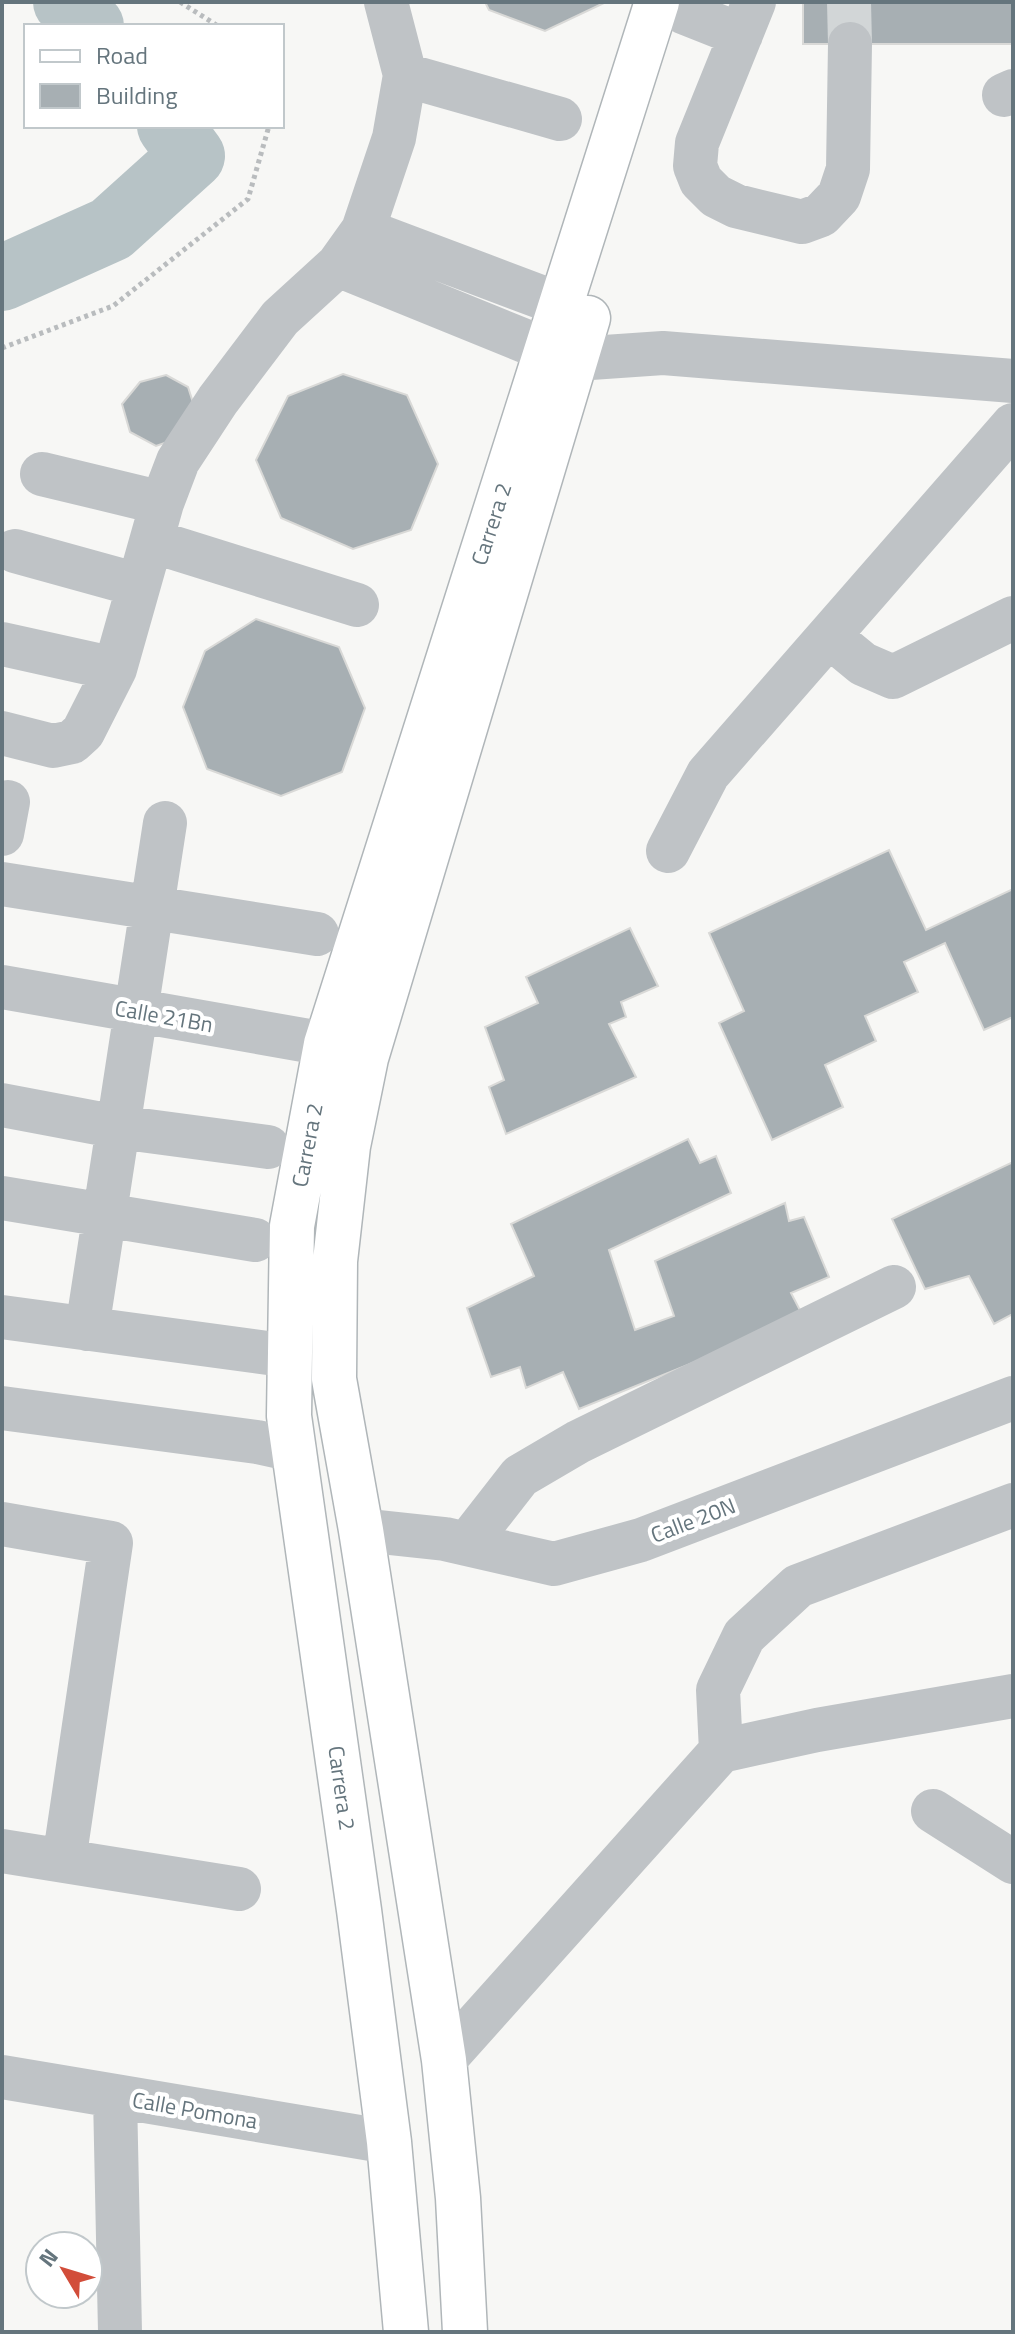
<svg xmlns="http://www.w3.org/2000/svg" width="1015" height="2334" viewBox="0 0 1015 2334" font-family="'Titillium Web',sans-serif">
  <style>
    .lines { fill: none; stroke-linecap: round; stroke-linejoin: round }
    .river { stroke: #b7c3c6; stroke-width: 66 }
    .building { fill: #a7afb3; stroke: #d9d9d7; stroke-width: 2 }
    .minor-tunnel { stroke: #d2d6d7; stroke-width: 44; stroke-dasharray: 44 22; stroke-linecap: butt }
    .major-casing { stroke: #b0b6b9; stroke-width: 47 }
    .path { stroke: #b9bcbe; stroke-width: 5; stroke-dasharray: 4 4; stroke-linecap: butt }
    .minor { stroke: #bfc3c6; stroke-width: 44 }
    .major { stroke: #fff; stroke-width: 44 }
    .labels { text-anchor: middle; stroke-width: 8; stroke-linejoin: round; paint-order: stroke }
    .street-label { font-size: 22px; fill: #65757d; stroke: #fff }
  </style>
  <rect width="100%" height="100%" fill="#f7f7f5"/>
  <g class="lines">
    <path class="river" d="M 66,2 L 91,26
      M 2,278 L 111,229 L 192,156 L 170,126"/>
  </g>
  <path class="building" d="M 485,2 L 606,2 L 545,31 L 489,10 Z
    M 803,2 L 1013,2 L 1013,44 L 803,44 Z
    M 343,374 L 407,395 L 438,464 L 411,530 L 353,549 L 281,518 L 256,460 L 288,396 Z
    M 166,375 L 188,387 L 196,412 L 185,436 L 156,446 L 130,432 L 122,404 L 140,382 Z
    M 256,619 L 339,647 L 365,708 L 342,772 L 281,796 L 207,769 L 183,707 L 205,651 Z
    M 889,850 L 926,930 L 1013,889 L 1013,1017 L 984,1030 L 945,943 L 904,962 L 918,992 L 865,1016 L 876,1041 L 825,1065 L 843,1107 L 772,1140 L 719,1023 L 744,1011 L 709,933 Z
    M 630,928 L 658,986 L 621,1002 L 626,1017 L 609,1024 L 636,1077 L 506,1134 L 489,1087 L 504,1080 L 485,1027 L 538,1003 L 526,977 Z
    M 688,1139 L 700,1163 L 716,1156 L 731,1193 L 609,1250 L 635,1330 L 674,1316 L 655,1261 L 785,1203 L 789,1221 L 804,1217 L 829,1277 L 791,1293 L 804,1318 L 579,1409 L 563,1372 L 526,1388 L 520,1367 L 491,1377 L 467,1308 L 534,1276 L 511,1224 Z
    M 1013,1162 L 1013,1314 L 994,1324 L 969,1276 L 925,1289 L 892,1219 Z"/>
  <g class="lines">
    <path class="minor-tunnel" d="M 849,2 L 850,44"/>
    <g class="major-casing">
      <path id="major" d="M 406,2332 L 389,2142 L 359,1910 L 289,1416 L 292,1226 L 326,1044 L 657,2
        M 465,2332 L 458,2198 L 444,2060 L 361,1530 L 334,1379 L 335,1261 L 348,1146 L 366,1058 L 588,318"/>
    </g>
    <path class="path" d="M 180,2 L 218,26
      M 2,348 L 113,306 L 248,199 L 269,126"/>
    <path class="minor" d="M 754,2 L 697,143 L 695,166 L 701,181 L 716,196 L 736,206 L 802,222 L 821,215 L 839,196 L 848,169 L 850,44
      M 683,12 L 741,35
      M 405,75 L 560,119
      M 1004,95 L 1013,91
      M 363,230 L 562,305
      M 338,265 L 547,350
      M 576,359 L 663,353 L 1013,381
      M 42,474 L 162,503
      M 152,541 L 357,605
      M 15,551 L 138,585
      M 829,636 L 863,664 L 893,677 L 1013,618
      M 2,644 L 115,669
      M 2,733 L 53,746 L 72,742 L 83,732 L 115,669 L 162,503 L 178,461 L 218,400 L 280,318 L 338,265 L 363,230 L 394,138 L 405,75 L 386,2
      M 2,834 L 8,802
      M 668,851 L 708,774 L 1013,425
      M 2,884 L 317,934
      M 2,987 L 326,1044
      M 2,1105 L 118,1127 L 268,1147
      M 2,1198 L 255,1240
      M 2,1317 L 290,1356
      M 87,1329 L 165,823
      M 2,1408 L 257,1442 L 294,1450
      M 2,1524 L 111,1543 L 64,1861
      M 361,1530 L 445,1539 L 554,1564 L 641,1540 L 1013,1398
      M 467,1544 L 520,1476 L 578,1442 L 894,1287
      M 721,1751 L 718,1690 L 744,1636 L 798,1586 L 1013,1505
      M 933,1811 L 1013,1862
      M 2,1851 L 239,1889
      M 444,2060 L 721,1751 L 817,1730 L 1013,1696
      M 2,2077 L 389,2142
      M 115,2096 L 120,2332"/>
    <use href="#major" class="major"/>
  </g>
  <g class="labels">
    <g class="street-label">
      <text transform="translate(491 524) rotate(-72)" y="8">Carrera 2</text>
      <text transform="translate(164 1016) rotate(10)" y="8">Calle 21Bn</text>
      <text transform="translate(307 1145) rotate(-79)" y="8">Carrera 2</text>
      <text transform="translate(693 1520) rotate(-21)" y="8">Calle 20N</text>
      <text transform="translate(342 1788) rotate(82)" y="8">Carrera 2</text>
      <text transform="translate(195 2110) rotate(10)" y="8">Calle Pomona</text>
    </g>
  </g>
  <rect width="1015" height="2334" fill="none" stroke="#65757d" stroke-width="8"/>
  <rect x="24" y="24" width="260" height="104" fill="#ffffff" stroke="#c1c8cb" stroke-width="2"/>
  <rect x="40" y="50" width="40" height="12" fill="#ffffff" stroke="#c1c8cb" stroke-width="2"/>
  <text x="96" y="64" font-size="24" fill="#65757d">Road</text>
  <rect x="40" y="84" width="40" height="24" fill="#a7afb3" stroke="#c1c8cb" stroke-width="2"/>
  <text x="96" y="104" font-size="24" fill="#65757d">Building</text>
  <g transform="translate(64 2270) rotate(308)"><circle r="38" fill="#ffffff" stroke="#c1c8cb" stroke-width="2"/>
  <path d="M0-6L14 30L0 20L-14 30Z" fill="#d24d3a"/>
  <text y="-12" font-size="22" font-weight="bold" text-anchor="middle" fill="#65757d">N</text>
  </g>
</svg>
